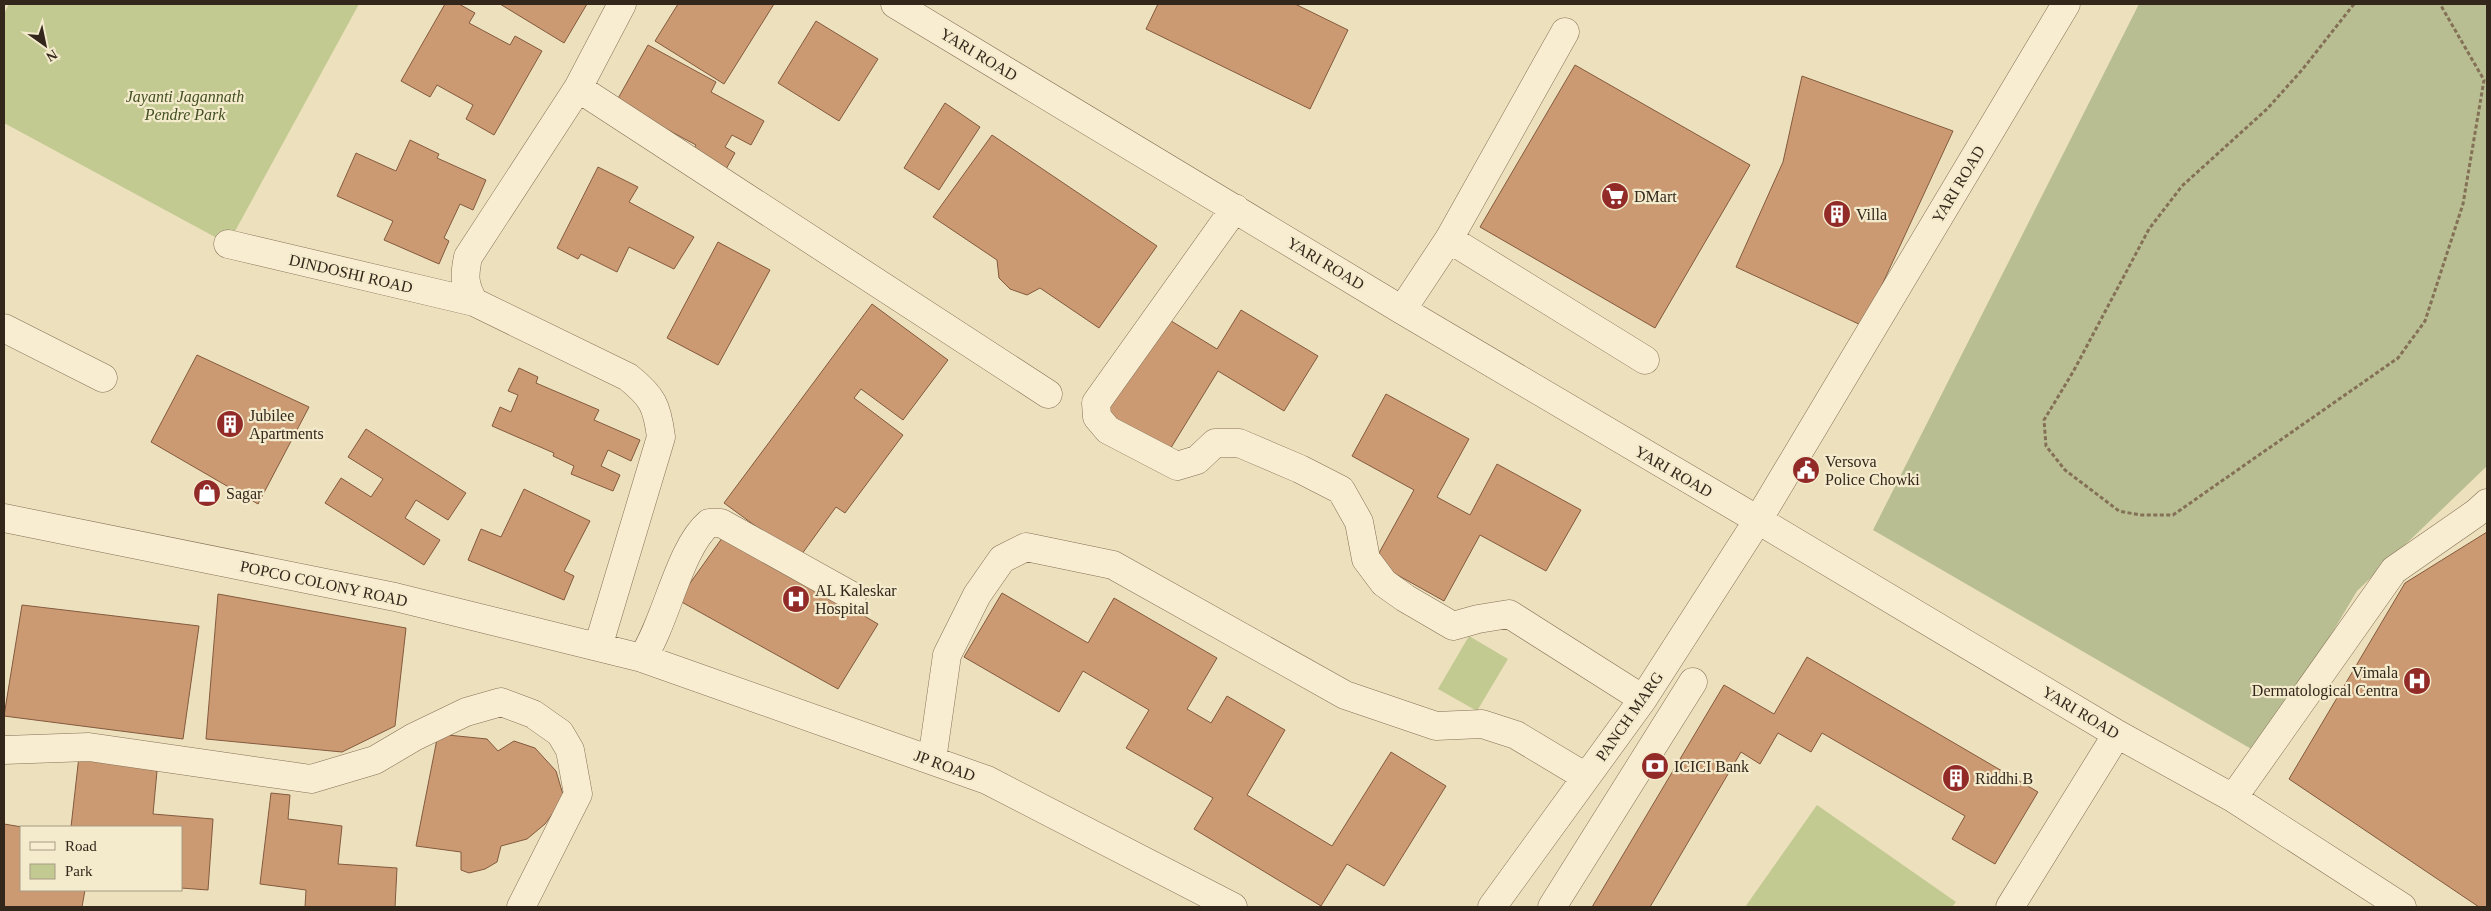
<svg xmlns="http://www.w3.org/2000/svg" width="2491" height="911" viewBox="0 0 2491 911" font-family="Georgia,serif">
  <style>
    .green { fill: #c2ca92 }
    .cemetery { fill: #b8be91 }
    .building { fill: #cb9a73; stroke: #835a3d }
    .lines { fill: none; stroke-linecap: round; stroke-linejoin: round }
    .minor-casing { stroke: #847057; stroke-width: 29 }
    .path { stroke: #847057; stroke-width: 3; stroke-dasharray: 4 2.5; stroke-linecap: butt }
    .minor { stroke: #f8edd0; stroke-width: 28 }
    .labels { text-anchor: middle; stroke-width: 4.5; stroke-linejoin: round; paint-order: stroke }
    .street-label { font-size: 16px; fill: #33271b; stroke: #f4eacc }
    .park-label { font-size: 16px; font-style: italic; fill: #435022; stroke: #f4eacc }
    .poi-label { font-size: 16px; fill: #33271b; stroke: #f4eacc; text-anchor: start }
  </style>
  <rect width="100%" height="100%" fill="#ede0bd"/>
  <path class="green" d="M 9,4 L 359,4 L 228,244 L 4,123 L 4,14 Z
    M 1469,636 L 1508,659 L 1477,711 L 1438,689 Z
    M 1817,805 L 1956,902 L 1952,907 L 1745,907 Z"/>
  <path class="cemetery" d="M 2139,4 L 2487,4 L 2487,466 L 2357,591 L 2260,754 L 1873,530 Z"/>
  <path class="building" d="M 445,4 L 459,4 L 475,13 L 469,23 L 510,45 L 515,36 L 542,51 L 494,135 L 466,119 L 473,105 L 437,85 L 430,97 L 401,81 Z
    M 500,4 L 587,4 L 564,43 Z
    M 678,4 L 774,4 L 724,84 L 655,41 Z
    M 1158,4 L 1295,4 L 1348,30 L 1310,109 L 1146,29 Z
    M 816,21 L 878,59 L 839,121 L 778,83 Z
    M 648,45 L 716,82 L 711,92 L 764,121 L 751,145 L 732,135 L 725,147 L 735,153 L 725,171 L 691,153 L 696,145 L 616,102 Z
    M 1575,65 L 1750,165 L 1655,328 L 1480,227 Z
    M 1802,76 L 1953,131 L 1863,326 L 1736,267 L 1783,162 Z
    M 945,103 L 980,127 L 939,190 L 904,168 Z
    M 992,135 L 1157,246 L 1099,328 L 1040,288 L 1027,295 L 1010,289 L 999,278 L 997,260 L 933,217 Z
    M 410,140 L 439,154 L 437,158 L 486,180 L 473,210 L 460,204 L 444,238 L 449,241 L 439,264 L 384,240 L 393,221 L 337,196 L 356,153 L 396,171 Z
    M 598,167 L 638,187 L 629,202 L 694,237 L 674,269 L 629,247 L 617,272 L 581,254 L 578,259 L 557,248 Z
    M 718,242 L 770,270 L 718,365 L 667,338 Z
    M 872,304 L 948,360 L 903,420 L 861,389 L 854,398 L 903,435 L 845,513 L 836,507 L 799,558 L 724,503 Z
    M 1241,310 L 1318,356 L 1284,411 L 1218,371 L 1169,451 L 1104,412 L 1163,316 L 1217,349 Z
    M 197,355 L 309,407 L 258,504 L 151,442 Z
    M 519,368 L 538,377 L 536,383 L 599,410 L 594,420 L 640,440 L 631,461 L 608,450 L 601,466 L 620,475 L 613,491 L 571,474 L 574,466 L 553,456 L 554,453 L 492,426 L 500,407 L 511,412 L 518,395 L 508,391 Z
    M 1386,394 L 1469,439 L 1437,497 L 1470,515 L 1497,464 L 1581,510 L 1546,571 L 1480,535 L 1444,601 L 1374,562 L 1414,490 L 1352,456 Z
    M 366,429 L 466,493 L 448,520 L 416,500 L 405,518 L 440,540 L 424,565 L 325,503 L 341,478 L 371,497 L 383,479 L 348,457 Z
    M 524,489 L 590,521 L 564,571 L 574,576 L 564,600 L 468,560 L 481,529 L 501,537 Z
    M 2487,532 L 2487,907 L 2479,907 L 2289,779 L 2405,583 Z
    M 725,534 L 878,624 L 838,689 L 678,600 Z
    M 1002,593 L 1088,643 L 1114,598 L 1217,658 L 1187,709 L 1211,723 L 1227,696 L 1285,730 L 1247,795 L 1332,846 L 1391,752 L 1446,786 L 1384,886 L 1347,864 L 1321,906 L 1194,829 L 1213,798 L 1126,748 L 1149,710 L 1083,671 L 1059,712 L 964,657 Z
    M 218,594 L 406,628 L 395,726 L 342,752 L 206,739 Z
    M 22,605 L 199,626 L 183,739 L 4,716 Z
    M 1807,657 L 2038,792 L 1995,864 L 1952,839 L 1965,816 L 1822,733 L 1811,752 L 1778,733 L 1760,764 L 1741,752 L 1650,907 L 1592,907 L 1724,685 L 1774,714 Z
    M 438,734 L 487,739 L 498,751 L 514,741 L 535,748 L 556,771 L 564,798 L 545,824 L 527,839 L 501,846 L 497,862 L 485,869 L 469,873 L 461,870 L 461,852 L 416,846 Z
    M 79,756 L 157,771 L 153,814 L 213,819 L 208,890 L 181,888 L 181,827 L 71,827 Z
    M 271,793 L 290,795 L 288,819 L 342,826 L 338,864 L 397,868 L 395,907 L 305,907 L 306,890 L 260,884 Z
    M 4,824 L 22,827 L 21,890 L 85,890 L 82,907 L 4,907 Z"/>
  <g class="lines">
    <g class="minor-casing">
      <path id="minor" d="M 895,4 L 1402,310 L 1758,520 L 1643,699 L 1492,907
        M 2066,4 L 1758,520 L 2117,734 L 2233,798 L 2402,907
        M 578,88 L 1048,394
        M 1235,208 L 1096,403 L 1097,417 L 1108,430 L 1177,466 L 1197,460 L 1215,443 L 1239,443 L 1300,469 L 1341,490 L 1359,522 L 1366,559 L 1384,583 L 1405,598 L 1453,626 L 1478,619 L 1509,614 L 1643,699
        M 1449,239 L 1645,360
        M 228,244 L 474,302
        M 1402,310 L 1449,239 L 1565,32
        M 4,328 L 103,378
        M 4,518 L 395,597 L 642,658 L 987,780 L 1233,907
        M 598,647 L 661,437 C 657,406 653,397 628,377 L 474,302 C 464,286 464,276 468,257 L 578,88 L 622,4
        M 642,658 C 666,623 679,548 709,523 L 721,523 L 852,596
        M 4,750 L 89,747 L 311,779 L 375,760 L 414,737 L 466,712 L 501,702 L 533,714 L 560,733 L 570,750 L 578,794 L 521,907
        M 932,760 L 947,655 L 977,595 L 1002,559 L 1026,547 L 1113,565 L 1345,695 L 1436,726 L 1482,724 L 1516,735 L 1586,777
        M 2233,798 L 2394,570 L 2476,513 L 2487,503
        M 1552,907 L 1693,682
        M 2010,907 L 2117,734"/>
    </g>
    <path class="path" d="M 2354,4 L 2302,70 L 2267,109 L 2182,186 L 2149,229 L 2073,372 L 2044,420 L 2046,446 L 2065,470 L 2119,511 L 2140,515 L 2173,515 L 2398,358 L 2425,321 L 2463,204 L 2484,80 L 2440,4"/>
    <use href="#minor" class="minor"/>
  </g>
  <defs>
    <g id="supermarket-disc" transform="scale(1.4375)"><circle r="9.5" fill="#922a28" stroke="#f4eacc"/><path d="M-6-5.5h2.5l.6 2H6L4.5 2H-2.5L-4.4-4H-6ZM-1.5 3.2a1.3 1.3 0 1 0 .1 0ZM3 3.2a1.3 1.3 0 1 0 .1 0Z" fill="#fff"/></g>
    <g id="building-disc" transform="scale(1.4375)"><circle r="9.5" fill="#922a28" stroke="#f4eacc"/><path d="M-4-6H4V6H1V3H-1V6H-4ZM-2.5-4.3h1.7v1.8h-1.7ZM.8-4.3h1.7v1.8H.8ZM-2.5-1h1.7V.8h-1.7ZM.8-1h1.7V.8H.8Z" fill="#fff"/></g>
    <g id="civic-disc" transform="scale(1.4375)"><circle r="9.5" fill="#922a28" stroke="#f4eacc"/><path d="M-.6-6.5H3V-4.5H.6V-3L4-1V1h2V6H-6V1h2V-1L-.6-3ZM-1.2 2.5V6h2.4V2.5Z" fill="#fff"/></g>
    <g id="shop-disc" transform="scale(1.4375)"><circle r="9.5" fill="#922a28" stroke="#f4eacc"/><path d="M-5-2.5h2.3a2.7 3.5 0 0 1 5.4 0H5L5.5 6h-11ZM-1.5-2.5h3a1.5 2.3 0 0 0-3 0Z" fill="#fff"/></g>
    <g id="hospital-disc" transform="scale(1.4375)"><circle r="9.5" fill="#922a28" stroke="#f4eacc"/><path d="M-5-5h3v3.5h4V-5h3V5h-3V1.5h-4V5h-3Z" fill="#fff"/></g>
    <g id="bank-disc" transform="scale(1.4375)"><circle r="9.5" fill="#922a28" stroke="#f4eacc"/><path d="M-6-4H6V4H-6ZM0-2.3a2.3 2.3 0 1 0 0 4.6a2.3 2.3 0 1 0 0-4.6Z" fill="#fff"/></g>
  </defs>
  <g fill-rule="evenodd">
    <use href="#supermarket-disc" x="1615" y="196"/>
    <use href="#building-disc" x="1837" y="214"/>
    <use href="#building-disc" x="230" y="424"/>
    <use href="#civic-disc" x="1806" y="470"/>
    <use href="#shop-disc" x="207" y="493"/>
    <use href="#hospital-disc" x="796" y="599"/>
    <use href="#hospital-disc" x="2417" y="681"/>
    <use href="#bank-disc" x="1655" y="766"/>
    <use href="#building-disc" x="1956" y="778"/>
  </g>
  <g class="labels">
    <g class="street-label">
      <text transform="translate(979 54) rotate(31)" y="6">YARI ROAD</text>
      <text transform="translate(1958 184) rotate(-59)" y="6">YARI ROAD</text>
      <text transform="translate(1326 263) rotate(31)" y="6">YARI ROAD</text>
      <text transform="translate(351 273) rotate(13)" y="6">DINDOSHI ROAD</text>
      <text transform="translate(1674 471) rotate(30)" y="6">YARI ROAD</text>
      <text transform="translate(324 583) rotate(12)" y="6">POPCO COLONY ROAD</text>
      <text transform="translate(2081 712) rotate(31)" y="6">YARI ROAD</text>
      <text transform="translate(1629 716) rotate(-55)" y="6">PANCH MARG</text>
      <text transform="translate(945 765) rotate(20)" y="6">JP ROAD</text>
    </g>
    <g class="park-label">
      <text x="185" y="102">Jayanti Jagannath<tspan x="185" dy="18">Pendre Park</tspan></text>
    </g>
    <g class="poi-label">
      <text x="1634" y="202">DMart</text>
      <text x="1856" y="220">Villa</text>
      <text x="249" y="421">Jubilee<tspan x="249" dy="18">Apartments</tspan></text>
      <text x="1825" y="467">Versova<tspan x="1825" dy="18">Police Chowki</tspan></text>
      <text x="226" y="499">Sagar</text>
      <text x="815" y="596">AL Kaleskar<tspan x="815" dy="18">Hospital</tspan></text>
      <text x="2398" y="678" text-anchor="end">Vimala<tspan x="2398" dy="18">Dermatological Centra</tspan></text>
      <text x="1674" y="772">ICICI Bank</text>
      <text x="1975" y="784">Riddhi B</text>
    </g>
  </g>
  <rect width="2491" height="911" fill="none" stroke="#33271b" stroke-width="10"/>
  <rect x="20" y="826" width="162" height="65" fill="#f4eacc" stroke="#a79c85"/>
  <rect x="30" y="842" width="25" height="8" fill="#f8edd0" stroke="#a79c85"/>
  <text x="65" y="851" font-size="15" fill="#33271b">Road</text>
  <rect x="30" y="864" width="25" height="15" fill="#c2ca92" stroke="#a79c85"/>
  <text x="65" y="876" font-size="15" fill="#33271b">Park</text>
  <g transform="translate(45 45) rotate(147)" stroke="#f4eacc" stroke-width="4" paint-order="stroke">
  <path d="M0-4L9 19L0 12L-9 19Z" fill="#33271b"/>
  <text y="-8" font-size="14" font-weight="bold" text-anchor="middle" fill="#33271b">N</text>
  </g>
</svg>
